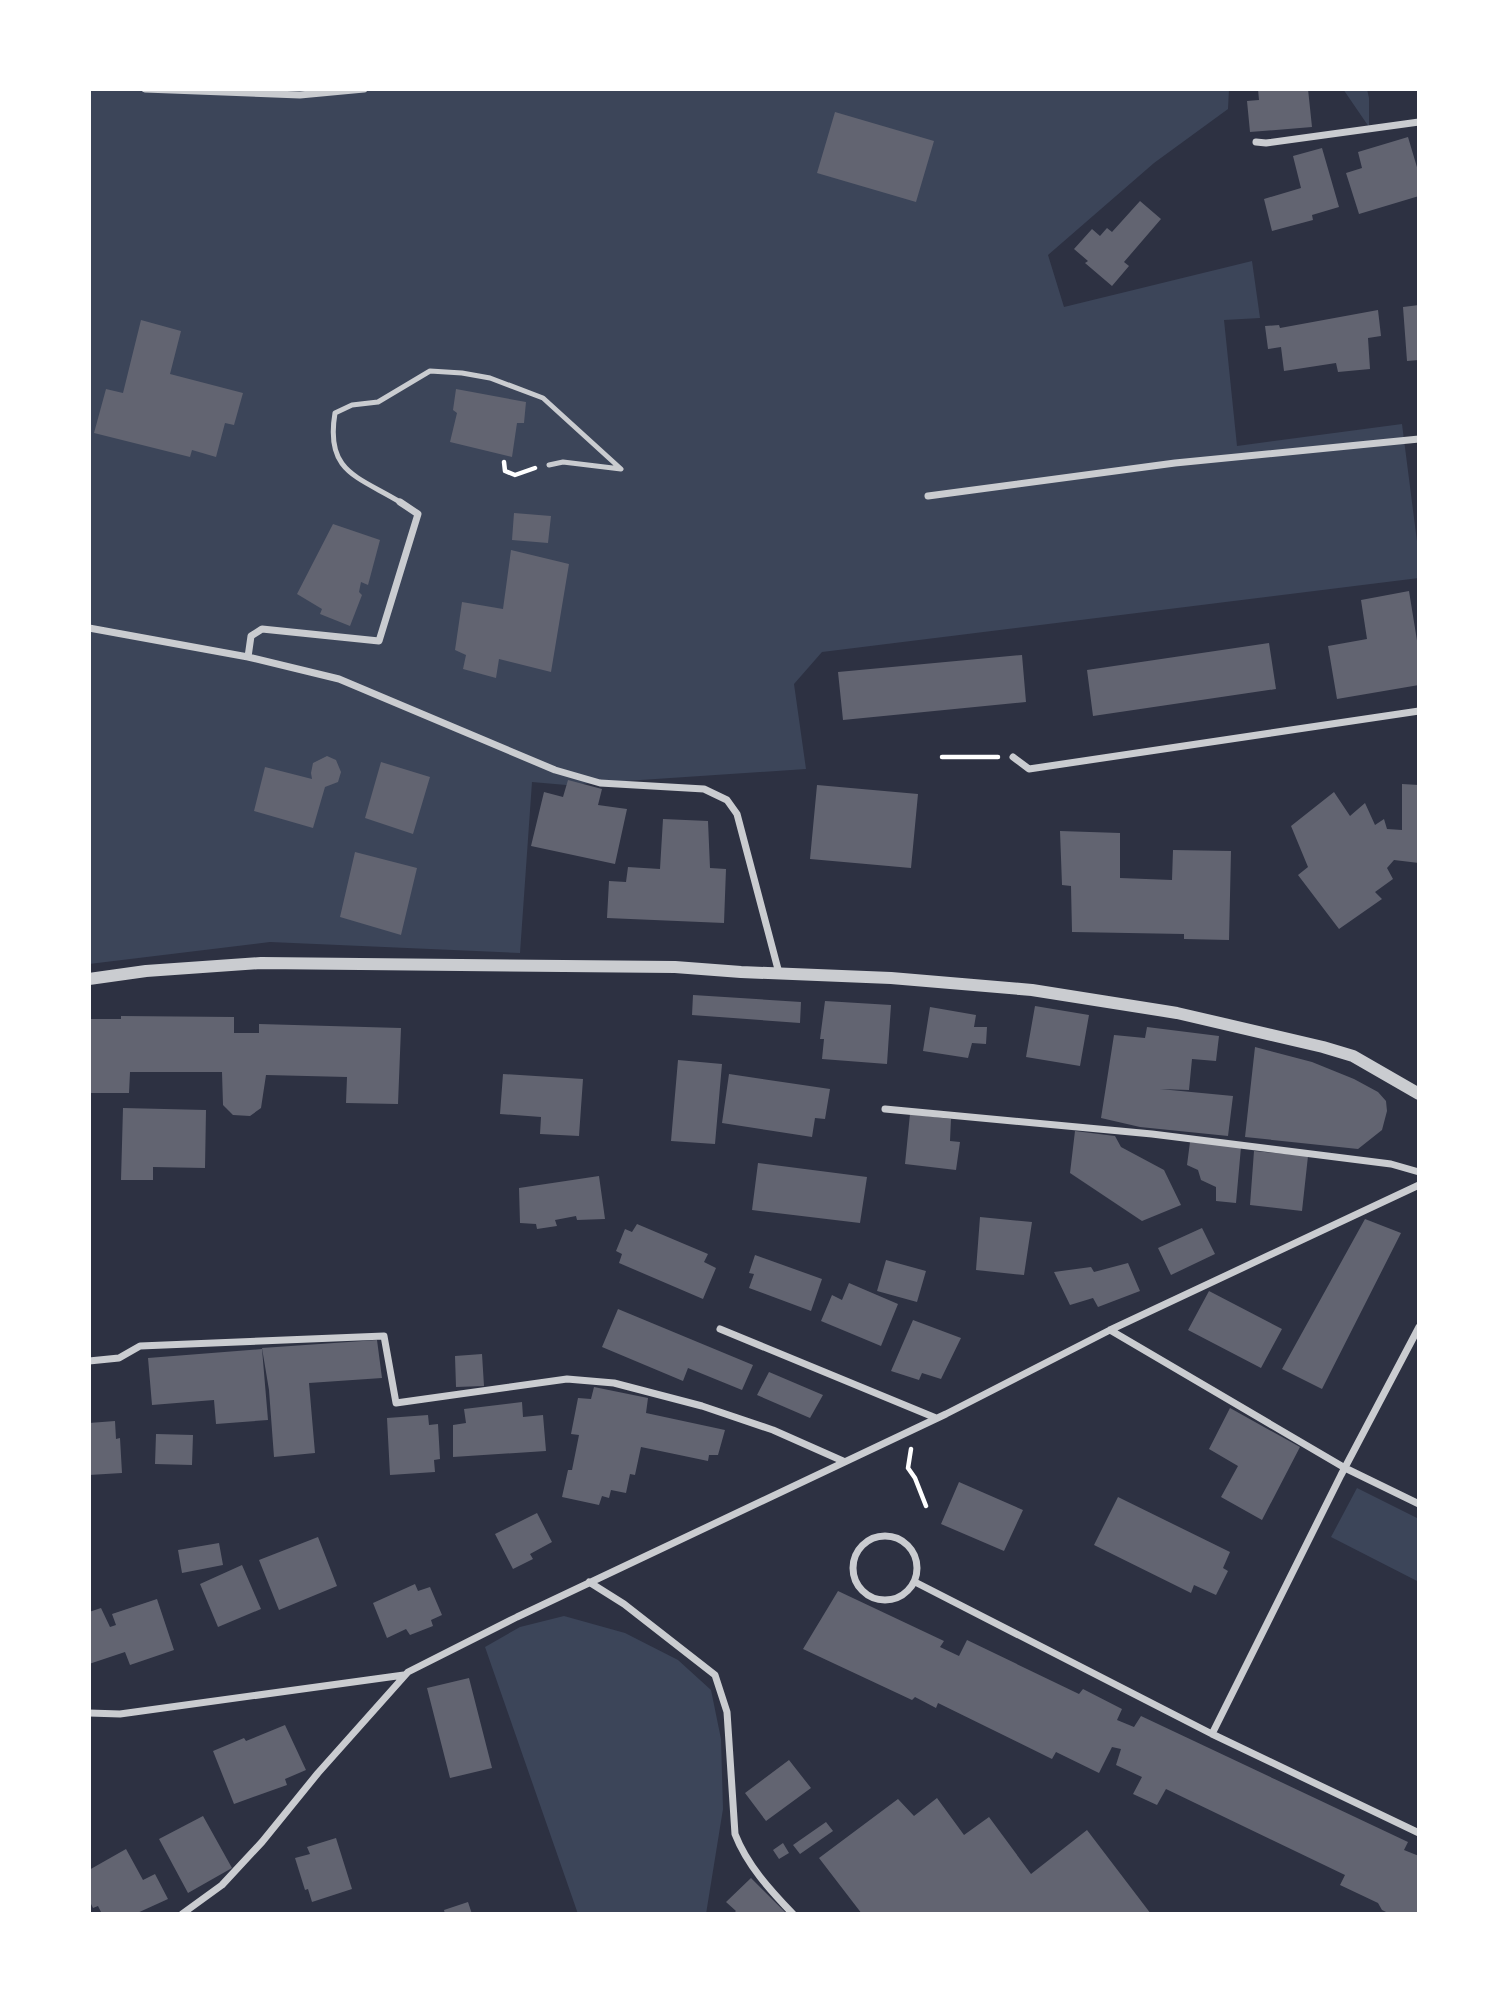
<svg xmlns="http://www.w3.org/2000/svg" width="1508" height="2003" viewBox="0 0 1508 2003" font-family="'Source Sans 3',sans-serif">
  <style>
    .green { fill: #3c4559 }
    .building { fill: #626471 }
    .lines { fill: none; stroke-linecap: round; stroke-linejoin: round }
    .path { stroke: #fff; stroke-width: 4.5 }
    .service { stroke: #caccd0; stroke-width: 5 }
    .minor { stroke: #caccd0; stroke-width: 7 }
    .tertiary { stroke: #caccd0; stroke-width: 12 }
  </style>
  <rect width="100%" height="100%" fill="#2d3142"/>
  <path class="green" d="M 89,89 L 1229,89 L 1228,109 L 1154,163 L 1048,255 L 1064,307 L 1252,261 L 1260,318 L 1224,320 L 1237,446 L 1402,424 L 1419,557 L 1419,578 L 822,652 L 794,684 L 806,769 L 566,785 L 532,782 L 520,953 L 270,942 L 89,964 Z
    M 1343,89 L 1367,89 L 1369,98 L 1369,127 Z
    M 1357,1488 L 1419,1519 L 1419,1582 L 1331,1537 Z
    M 564,1616 L 625,1633 L 678,1660 L 711,1690 L 721,1739 L 723,1809 L 706,1914 L 578,1914 L 485,1647 L 520,1627 Z"/>
  <path class="building" d="M 1258,89 L 1308,89 L 1312,127 L 1250,132 L 1247,101 L 1259,100 Z
    M 835,112 L 934,141 L 916,202 L 817,173 Z
    M 1408,137 L 1419,174 L 1419,196 L 1359,214 L 1346,173 L 1362,168 L 1358,152 Z
    M 1322,148 L 1339,207 L 1312,215 L 1313,220 L 1272,231 L 1264,199 L 1301,188 L 1293,156 Z
    M 1140,201 L 1161,219 L 1124,262 L 1129,266 L 1112,286 L 1085,263 L 1088,261 L 1074,249 L 1092,229 L 1100,236 L 1107,228 L 1112,232 Z
    M 1419,305 L 1419,360 L 1407,361 L 1403,307 Z
    M 1378,310 L 1381,336 L 1368,338 L 1370,369 L 1338,372 L 1336,363 L 1284,371 L 1281,347 L 1268,349 L 1265,326 L 1279,325 L 1280,328 Z
    M 141,320 L 181,331 L 170,374 L 243,393 L 234,425 L 225,423 L 216,457 L 192,450 L 190,457 L 94,433 L 106,389 L 123,393 Z
    M 456,389 L 526,402 L 524,423 L 517,423 L 512,457 L 450,442 L 457,413 L 453,410 Z
    M 514,513 L 551,516 L 548,543 L 512,540 Z
    M 333,524 L 380,540 L 368,585 L 361,582 L 359,592 L 362,595 L 350,626 L 320,614 L 322,609 L 297,594 Z
    M 511,550 L 569,564 L 551,672 L 499,659 L 496,678 L 463,669 L 466,655 L 455,650 L 462,602 L 503,609 Z
    M 1409,591 L 1419,653 L 1419,685 L 1337,699 L 1328,646 L 1367,639 L 1361,600 Z
    M 1269,643 L 1276,689 L 1093,716 L 1087,670 Z
    M 1022,655 L 1026,702 L 843,720 L 838,672 Z
    M 327,756 L 336,760 L 341,772 L 338,782 L 325,787 L 313,828 L 254,811 L 265,767 L 312,779 L 311,773 L 313,763 Z
    M 381,762 L 430,777 L 413,834 L 365,818 Z
    M 568,780 L 602,789 L 598,805 L 627,809 L 615,864 L 531,846 L 544,792 L 563,797 Z
    M 1402,784 L 1419,785 L 1419,863 L 1394,860 L 1387,868 L 1393,879 L 1375,892 L 1382,899 L 1339,929 L 1298,875 L 1308,867 L 1291,826 L 1334,792 L 1350,816 L 1365,803 L 1375,825 L 1384,819 L 1387,829 L 1402,830 Z
    M 817,785 L 918,794 L 911,868 L 810,859 Z
    M 663,819 L 708,821 L 710,868 L 726,869 L 724,923 L 607,918 L 609,881 L 626,882 L 628,867 L 660,869 Z
    M 1060,831 L 1120,833 L 1120,878 L 1172,880 L 1173,850 L 1231,851 L 1229,940 L 1184,939 L 1184,934 L 1072,932 L 1071,886 L 1062,885 Z
    M 355,852 L 417,868 L 401,935 L 340,917 Z
    M 693,995 L 801,1002 L 800,1023 L 692,1015 Z
    M 825,1001 L 891,1005 L 887,1064 L 822,1059 L 824,1039 L 820,1039 Z
    M 1035,1006 L 1089,1015 L 1080,1066 L 1026,1057 Z
    M 930,1007 L 976,1015 L 974,1027 L 987,1027 L 986,1044 L 972,1043 L 968,1058 L 923,1051 Z
    M 121,1016 L 234,1017 L 234,1033 L 259,1033 L 259,1024 L 401,1028 L 398,1104 L 346,1103 L 347,1077 L 266,1075 L 261,1108 L 250,1116 L 233,1115 L 223,1105 L 222,1072 L 130,1072 L 129,1093 L 89,1093 L 89,1019 L 121,1019 Z
    M 1147,1027 L 1219,1036 L 1216,1061 L 1192,1059 L 1189,1090 L 1160,1089 L 1233,1096 L 1228,1136 L 1140,1127 L 1101,1118 L 1114,1035 L 1145,1038 Z
    M 1255,1047 L 1312,1062 L 1354,1079 L 1378,1092 L 1386,1101 L 1387,1111 L 1382,1130 L 1358,1149 L 1245,1137 Z
    M 678,1060 L 722,1064 L 715,1144 L 671,1141 Z
    M 503,1074 L 583,1079 L 579,1136 L 540,1134 L 541,1117 L 500,1114 Z
    M 729,1074 L 830,1089 L 825,1119 L 815,1118 L 812,1137 L 722,1123 Z
    M 123,1108 L 206,1110 L 205,1168 L 153,1167 L 153,1180 L 121,1180 Z
    M 910,1114 L 951,1119 L 950,1141 L 960,1142 L 956,1170 L 905,1164 Z
    M 1075,1131 L 1115,1136 L 1121,1147 L 1164,1170 L 1181,1205 L 1142,1221 L 1070,1173 Z
    M 1190,1142 L 1241,1147 L 1236,1203 L 1216,1201 L 1216,1187 L 1201,1180 L 1198,1170 L 1187,1165 Z
    M 1254,1151 L 1308,1156 L 1302,1211 L 1250,1205 Z
    M 758,1163 L 867,1177 L 860,1223 L 752,1210 Z
    M 599,1176 L 605,1219 L 577,1220 L 576,1216 L 555,1220 L 557,1226 L 537,1229 L 536,1224 L 520,1223 L 519,1188 Z
    M 980,1217 L 1032,1222 L 1024,1275 L 976,1270 Z
    M 1365,1219 L 1401,1233 L 1322,1389 L 1282,1369 Z
    M 637,1224 L 708,1254 L 704,1262 L 716,1268 L 703,1299 L 619,1263 L 622,1254 L 616,1251 L 625,1229 L 632,1232 Z
    M 1202,1228 L 1215,1254 L 1171,1275 L 1158,1248 Z
    M 755,1255 L 822,1279 L 811,1311 L 749,1288 L 754,1274 L 749,1273 Z
    M 886,1260 L 926,1271 L 917,1302 L 877,1291 Z
    M 1128,1263 L 1140,1291 L 1098,1307 L 1093,1298 L 1070,1305 L 1054,1272 L 1091,1267 L 1094,1272 Z
    M 849,1283 L 898,1304 L 881,1346 L 821,1321 L 832,1295 L 842,1300 Z
    M 1209,1291 L 1282,1329 L 1261,1368 L 1188,1330 Z
    M 618,1309 L 753,1365 L 742,1390 L 688,1368 L 683,1381 L 602,1347 Z
    M 913,1320 L 961,1338 L 941,1379 L 922,1373 L 919,1380 L 891,1371 Z
    M 377,1340 L 382,1378 L 309,1383 L 315,1453 L 274,1457 L 269,1390 L 262,1348 Z
    M 262,1349 L 268,1420 L 216,1424 L 214,1400 L 152,1405 L 148,1358 Z
    M 482,1354 L 484,1386 L 456,1387 L 455,1356 Z
    M 769,1372 L 823,1395 L 810,1418 L 757,1395 Z
    M 594,1387 L 648,1398 L 646,1413 L 725,1430 L 718,1455 L 709,1455 L 708,1461 L 641,1447 L 635,1475 L 630,1474 L 626,1493 L 611,1490 L 609,1498 L 602,1496 L 599,1505 L 562,1497 L 568,1470 L 572,1470 L 579,1435 L 571,1434 L 578,1398 L 591,1399 Z
    M 522,1402 L 523,1417 L 543,1415 L 546,1451 L 453,1457 L 453,1425 L 466,1423 L 464,1409 Z
    M 1230,1408 L 1300,1447 L 1262,1520 L 1221,1497 L 1238,1466 L 1209,1449 Z
    M 428,1415 L 429,1425 L 438,1424 L 440,1459 L 434,1460 L 435,1472 L 390,1475 L 387,1418 Z
    M 115,1421 L 116,1439 L 120,1438 L 122,1473 L 89,1475 L 89,1423 Z
    M 156,1434 L 193,1435 L 192,1465 L 155,1464 Z
    M 959,1482 L 1023,1510 L 1004,1551 L 941,1524 Z
    M 1118,1497 L 1230,1552 L 1223,1568 L 1228,1571 L 1216,1595 L 1194,1585 L 1191,1593 L 1094,1545 Z
    M 537,1513 L 552,1542 L 530,1554 L 533,1559 L 513,1569 L 495,1534 Z
    M 318,1537 L 337,1586 L 279,1610 L 259,1560 Z
    M 219,1543 L 223,1565 L 182,1573 L 178,1550 Z
    M 242,1565 L 261,1609 L 218,1627 L 200,1584 Z
    M 415,1584 L 418,1591 L 430,1587 L 442,1615 L 431,1620 L 433,1626 L 410,1635 L 406,1629 L 387,1638 L 373,1603 Z
    M 838,1591 L 944,1641 L 940,1647 L 959,1656 L 967,1640 L 1079,1694 L 1083,1689 L 1122,1709 L 1117,1720 L 1134,1727 L 1141,1716 L 1408,1842 L 1404,1850 L 1419,1856 L 1419,1914 L 1390,1914 L 1382,1910 L 1378,1903 L 1340,1885 L 1345,1875 L 1166,1789 L 1157,1805 L 1133,1794 L 1142,1777 L 1116,1765 L 1121,1749 L 1112,1747 L 1099,1773 L 1056,1752 L 1052,1759 L 938,1703 L 936,1708 L 915,1697 L 912,1700 L 803,1649 Z
    M 157,1599 L 174,1650 L 130,1665 L 125,1652 L 89,1664 L 89,1612 L 101,1608 L 110,1627 L 116,1625 L 112,1614 Z
    M 469,1678 L 492,1768 L 450,1778 L 427,1688 Z
    M 285,1725 L 306,1770 L 285,1779 L 287,1785 L 234,1804 L 213,1751 L 244,1738 L 246,1741 Z
    M 789,1760 L 811,1788 L 766,1821 L 745,1793 Z
    M 937,1798 L 964,1835 L 989,1817 L 1031,1874 L 1087,1830 L 1151,1914 L 862,1914 L 819,1858 L 898,1799 L 914,1816 Z
    M 203,1816 L 232,1868 L 188,1893 L 159,1839 Z
    M 826,1822 L 833,1831 L 800,1854 L 793,1845 Z
    M 336,1838 L 352,1889 L 312,1902 L 308,1889 L 305,1890 L 295,1858 L 310,1854 L 307,1847 Z
    M 783,1843 L 789,1853 L 779,1859 L 773,1850 Z
    M 126,1849 L 143,1880 L 155,1874 L 168,1899 L 135,1914 L 102,1914 L 98,1906 L 93,1908 L 89,1900 L 89,1870 Z
    M 751,1878 L 787,1914 L 733,1914 L 736,1911 L 726,1902 Z
    M 468,1902 L 472,1914 L 445,1914 L 444,1910 Z"/>
  <g class="lines">
    <path class="path" d="M 504,462 L 505,471 L 515,475 L 535,468
      M 942,757 L 998,757
      M 911,1449 L 908,1468 L 915,1478 L 926,1506"/>
    <path class="service" d="M 400,502 C 357,476 325,472 335,413 L 352,405 L 378,402 L 430,371 L 462,373 L 490,378 L 543,398 L 621,469 L 563,462 L 549,465"/>
    <path class="minor" d="M 145,89 L 300,95 L 364,89
      M 1256,142 L 1266,143 L 1419,122
      M 928,496 L 1175,463 L 1419,439
      M 89,628 L 248,657 L 339,679 L 555,770 L 600,783 L 704,789 L 727,800 L 737,814 L 779,973
      M 248,657 L 251,636 L 262,629 L 379,641 L 418,514 L 400,502
      M 1013,757 L 1029,769 L 1419,711
      M 885,1109 L 1152,1134 L 1391,1164 L 1419,1172
      M 720,1329 L 936,1418
      M 1110,1330 L 1345,1468 L 1419,1504
      M 89,1361 L 119,1358 L 140,1346 L 384,1336 L 396,1403 L 567,1379 L 614,1383 L 702,1406 L 773,1430 L 843,1461
      M853 1568a32 32 0 1 1 64 0a32 32 0 1 1-64 0Z
      M 589,1582 L 624,1604 L 715,1675 L 727,1712 L 735,1834 C 747,1865 770,1890 793,1914
      M 915,1582 L 1212,1734 L 1419,1833
      M 89,1713 L 120,1714 L 404,1675
      M 1212,1734 L 1341,1475 L 1419,1327
      M 182,1914 L 222,1885 L 262,1842 L 318,1773 L 408,1672 L 517,1617 L 946,1414 L 1110,1330 L 1419,1185"/>
    <path class="tertiary" d="M 89,979 L 146,971 L 261,963 L 675,967 L 741,972 L 891,978 L 1032,990 L 1177,1013 L 1323,1047 L 1353,1056 L 1419,1094"/>
  </g>
  <rect width="1508" height="2003" fill="none" stroke="#ffffff" stroke-width="182"/>
</svg>
